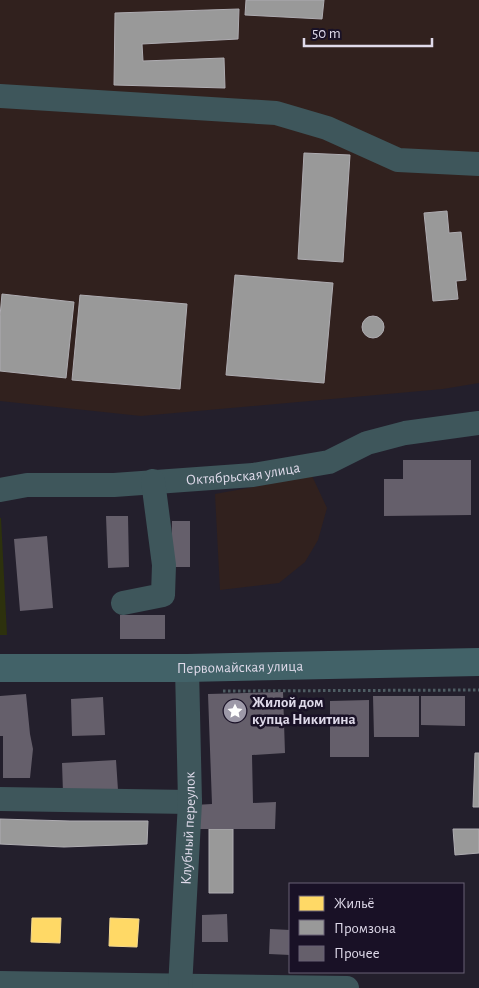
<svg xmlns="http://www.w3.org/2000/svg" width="479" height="988" viewBox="0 0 479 988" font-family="'Alegreya Sans',sans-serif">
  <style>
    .industrial { fill: #31211e }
    .green { fill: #2d310d }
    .homes { fill: #ffd966; stroke: #f5d98e }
    .industry { fill: #999; stroke: #aeacb1 }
    .building { fill: #655f6b }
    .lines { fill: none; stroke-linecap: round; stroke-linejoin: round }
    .path { stroke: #4e5d63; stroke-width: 3; stroke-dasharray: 2.5 2.5; stroke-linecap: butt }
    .minor { stroke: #3e565b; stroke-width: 24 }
    .major { stroke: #426268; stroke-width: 28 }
    .labels { text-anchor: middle; stroke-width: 5; stroke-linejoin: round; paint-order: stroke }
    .street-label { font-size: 15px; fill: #dfdaea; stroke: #191126 }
    .poi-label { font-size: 15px; font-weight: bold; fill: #dfdaea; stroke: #191126; text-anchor: start }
  </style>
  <rect width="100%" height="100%" fill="#231f2c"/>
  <path class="industrial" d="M 0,0 L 479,0 L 479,383 L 443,389 L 141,416 L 0,401 Z
    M 312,476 L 327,508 L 318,540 L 305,562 L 279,583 L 220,590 L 215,494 Z"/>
  <path class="green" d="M 0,518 L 1,518 L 7,635 L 0,635 Z"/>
  <path class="homes" d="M 32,918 L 61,918 L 60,943 L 31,942 Z
    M 110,918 L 139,919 L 137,947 L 109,946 Z"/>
  <path class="industry" d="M 246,0 L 324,0 L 322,19 L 245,15 Z
    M 239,9 L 238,39 L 142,44 L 143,61 L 224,58 L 225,88 L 114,85 L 115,13 Z
    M 304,153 L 350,155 L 343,262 L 298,259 Z
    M 447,211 L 449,233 L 461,232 L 466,280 L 456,281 L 458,299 L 433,301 L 424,213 Z
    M 235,275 L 333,283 L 324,383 L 226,375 Z
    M 2,294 L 74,302 L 66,378 L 0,371 L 0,316 Z
    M 80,295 L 187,304 L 180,389 L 72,380 Z
    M362 327a11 11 0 1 1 22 0a11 11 0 1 1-22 0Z
    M 475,753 L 479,753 L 479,807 L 473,807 Z
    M 0,819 L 70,821 L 148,821 L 147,844 L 64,847 L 0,844 Z
    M 209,829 L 233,829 L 233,893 L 209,893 Z
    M 453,829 L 479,829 L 479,853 L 455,855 Z"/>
  <path class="building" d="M 403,460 L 471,460 L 471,515 L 384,516 L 384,479 L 403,479 Z
    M 106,516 L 128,516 L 129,567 L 108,568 Z
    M 172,521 L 190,521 L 190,567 L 171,567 Z
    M 47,536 L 53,608 L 20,611 L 14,539 Z
    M 120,615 L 165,615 L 165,639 L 120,639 Z
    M 283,692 L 285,753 L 252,755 L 253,803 L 276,802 L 275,829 L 195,829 L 194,805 L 212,804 L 208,694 Z
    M 26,694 L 30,734 L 33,749 L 30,778 L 3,778 L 3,736 L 0,736 L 0,696 Z
    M 373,696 L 419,696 L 419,737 L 374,737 Z
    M 421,696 L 465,696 L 465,726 L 421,725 Z
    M 103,697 L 105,735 L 72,736 L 71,699 Z
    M 369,700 L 369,757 L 330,757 L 330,701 Z
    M 116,760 L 118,790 L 63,793 L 62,763 Z
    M 227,914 L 228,942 L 202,942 L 202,915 Z
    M 270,929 L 290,930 L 290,955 L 269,954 Z"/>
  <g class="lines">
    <path class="path" d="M 223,691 L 479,690"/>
    <g class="minor">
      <path d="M 0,96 L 276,113 L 327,128 L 398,160 L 479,164"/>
      <path id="s1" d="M 0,490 L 27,485 L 114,485 L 253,475 L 329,462 L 367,443 L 405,433 L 479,423"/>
      <path d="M 123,603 L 163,595 L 164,565 L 153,481"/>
      <path d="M 0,799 L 190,802"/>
      <path d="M 0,983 L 347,988"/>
      <path id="s2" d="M 180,988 L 190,802 L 187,668"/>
    </g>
    <path class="major" id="s3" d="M 0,668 L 187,668 L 479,662"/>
  </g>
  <defs>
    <g id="sight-disc" transform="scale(1.25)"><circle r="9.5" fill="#9d99a8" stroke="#191126"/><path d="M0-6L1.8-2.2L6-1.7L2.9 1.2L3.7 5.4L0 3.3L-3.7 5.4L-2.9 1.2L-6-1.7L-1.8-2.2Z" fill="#fff"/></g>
  </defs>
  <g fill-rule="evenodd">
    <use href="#sight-disc" x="235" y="711"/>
  </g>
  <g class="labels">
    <g class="street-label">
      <text dy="5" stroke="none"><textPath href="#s1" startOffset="244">Октябрьская улица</textPath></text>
      <text dy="5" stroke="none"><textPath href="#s3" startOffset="240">Первомайская улица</textPath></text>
      <text dy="5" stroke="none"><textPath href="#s2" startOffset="160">Клубный переулок</textPath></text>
    </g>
    <g class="poi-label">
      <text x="252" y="707">Жилой дом<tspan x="252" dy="17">купца Никитина</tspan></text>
    </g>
  </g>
  <rect x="289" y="883" width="175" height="90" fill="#191126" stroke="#686174"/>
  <rect x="299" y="896" width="25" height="15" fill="#ffd966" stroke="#686174"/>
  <text x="334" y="908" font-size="15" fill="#dfdaea">Жильё</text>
  <rect x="299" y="920" width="25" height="15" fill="#999999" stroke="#686174"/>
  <text x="334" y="933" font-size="15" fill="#dfdaea">Промзона</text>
  <rect x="299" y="946" width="25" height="15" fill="#655f6b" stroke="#686174"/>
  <text x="334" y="958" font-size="15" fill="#dfdaea">Прочее</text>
  <path d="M304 38v8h128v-8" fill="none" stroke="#dfdaea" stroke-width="2.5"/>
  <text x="312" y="38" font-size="15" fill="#dfdaea" stroke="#191126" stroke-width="4" paint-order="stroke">50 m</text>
</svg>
